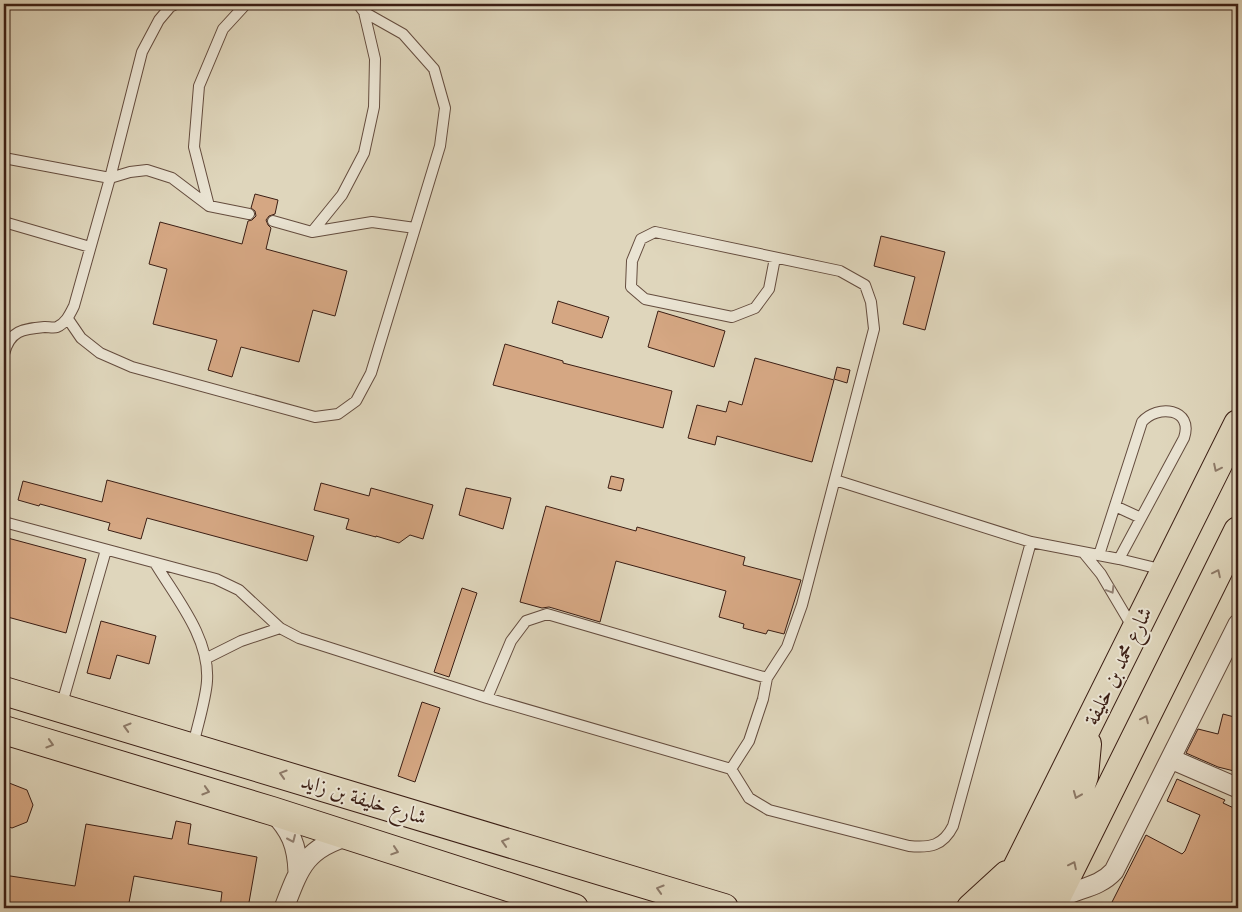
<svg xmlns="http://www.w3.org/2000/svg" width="1242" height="912" viewBox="0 0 1242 912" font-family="'IM FELL Double Pica',Amiri,serif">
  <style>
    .building { fill: #d5a783; stroke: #3b1e14 }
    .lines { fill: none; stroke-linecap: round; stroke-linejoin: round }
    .lane-casing { stroke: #644c3e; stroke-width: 12 }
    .street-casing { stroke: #644c3e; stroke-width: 21 }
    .primary-casing { stroke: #3b1e14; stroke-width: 30 }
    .highway-casing { stroke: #3b1e14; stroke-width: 30 }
    .lane { stroke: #eae4d3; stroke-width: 10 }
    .street { stroke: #eae4d3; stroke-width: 19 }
    .primary { stroke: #dfd6bc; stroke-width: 28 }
    .highway { stroke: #dfd6bc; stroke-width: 28 }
    .oneway { stroke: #8d7a68 }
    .oneway2 { stroke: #928174 }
    .labels { text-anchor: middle; stroke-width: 4; stroke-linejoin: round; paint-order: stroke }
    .street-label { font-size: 21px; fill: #3b1e14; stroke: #eae4d3 }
  </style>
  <rect width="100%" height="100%" fill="#dfd6bc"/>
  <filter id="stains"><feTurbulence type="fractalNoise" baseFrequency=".004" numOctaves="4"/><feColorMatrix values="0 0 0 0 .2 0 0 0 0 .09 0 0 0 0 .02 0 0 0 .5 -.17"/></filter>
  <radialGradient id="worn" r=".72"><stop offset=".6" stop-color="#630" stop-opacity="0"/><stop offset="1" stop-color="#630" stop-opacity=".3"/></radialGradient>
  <path class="building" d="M 255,194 L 278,200 L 275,214 L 269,216 L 266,220 L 268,225 L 271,228 L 266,249 L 347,271 L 335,316 L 313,310 L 299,362 L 241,347 L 232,377 L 208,370 L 217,340 L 153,324 L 167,269 L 149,264 L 160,222 L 242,244 L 248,221 L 252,220 L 256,216 L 255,211 L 251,208 Z
    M 881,236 L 945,252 L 925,330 L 903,324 L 915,277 L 874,266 Z
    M 558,301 L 609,317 L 602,338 L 552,323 Z
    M 658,311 L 725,331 L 714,367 L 648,347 Z
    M 505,344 L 563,361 L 563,363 L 672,391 L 663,428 L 493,385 Z
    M 755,358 L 834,380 L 812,462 L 717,436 L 715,445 L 688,438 L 697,405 L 726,412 L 729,401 L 742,405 Z
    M 837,367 L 850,370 L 847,383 L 834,379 Z
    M 611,476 L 624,479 L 621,491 L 608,488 Z
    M 107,480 L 314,536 L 307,561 L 147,518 L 141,539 L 108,530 L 110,523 L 40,504 L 39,506 L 18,500 L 23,481 L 102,502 Z
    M 321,483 L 369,496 L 371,488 L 433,505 L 423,539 L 410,535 L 399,543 L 376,536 L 376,537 L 346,529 L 349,519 L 314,510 Z
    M 466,488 L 511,498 L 503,529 L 459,515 Z
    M 546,506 L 636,531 L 637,527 L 745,557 L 743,565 L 801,580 L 784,634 L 768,630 L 766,634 L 743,628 L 744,624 L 719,617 L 726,591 L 616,561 L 600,622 L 549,607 L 542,608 L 520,602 Z
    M 4,537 L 86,559 L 66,633 L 4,616 Z
    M 462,588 L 477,593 L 449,677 L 434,672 Z
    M 101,621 L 156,636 L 149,664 L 117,655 L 110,679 L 87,673 Z
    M 422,702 L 440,708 L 415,782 L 398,776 Z
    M 1223,714 L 1238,718 L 1238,772 L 1218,767 L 1186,753 L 1198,729 L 1218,734 Z
    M 1177,779 L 1225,800 L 1223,803 L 1238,810 L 1238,890 L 1229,908 L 1109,908 L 1146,835 L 1182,854 L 1185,851 L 1200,815 L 1167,801 Z
    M 4,781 L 27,790 L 33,805 L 27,822 L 12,828 L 4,825 Z
    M 176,821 L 191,824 L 188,844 L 257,857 L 248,908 L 220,908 L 222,892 L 134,876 L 128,908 L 4,908 L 4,875 L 75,886 L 86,824 L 172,839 Z"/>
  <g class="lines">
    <g class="lane-casing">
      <path id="lane" d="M 4,158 L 110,178 L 130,172 L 147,170 L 172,178 L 209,206 L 249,214
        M 209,206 L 194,147 L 199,86 L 223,29 L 246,4
        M 273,221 L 312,232 L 372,222 L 415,228
        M 4,222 L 90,247
        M 312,232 L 342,195 L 364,153 L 374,107 L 375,59 L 364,12
        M 68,319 L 81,338 L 100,353 L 132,367 L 315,417 L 338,414 L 356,401 L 371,373 L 440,146 L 445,108 L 434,69 L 403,34 L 364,12 L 358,4
        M 4,354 C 10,330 23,329 45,327 C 49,327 54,328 57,327 C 66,323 70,314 74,306 L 110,178 L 142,52 L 159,20 L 170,7 L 176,4
        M 835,480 L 1031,542 L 1119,559 L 1164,570
        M 1115,506 L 1141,518
        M 4,522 L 216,579 L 239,590 L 280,628 L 299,638 L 487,698 L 731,769 L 749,798 L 769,810 L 909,846 C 930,848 943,846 953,826 L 1031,542
        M 1083,552 L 1101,574 L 1133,628
        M 1099,555 L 1142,422 C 1157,404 1194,408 1184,438 L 1119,559
        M 155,563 C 176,598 210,638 207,681 C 206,699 197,727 193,746
        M 207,658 L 241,641 L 280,628
        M 487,698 L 511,641 L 526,621 L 547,614 L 767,678
        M 61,707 L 106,550
        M 731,769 L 749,741 L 763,699 L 767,678 L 787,647 L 802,605 L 874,329 L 871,302 L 865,285 L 840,271 L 655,232 L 641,239 L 632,261 L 631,287 L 645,299 L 732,317 L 755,308 L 769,289 L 775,258"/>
    </g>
    <g class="street-casing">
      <path id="street" d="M 1171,759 L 1238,788
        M 272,811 C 291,831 297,845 298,872
        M 1055,901 C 1074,888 1098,889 1114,871 L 1238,624
        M 284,908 C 299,869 305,848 349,836"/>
    </g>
    <g class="primary-casing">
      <path id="primary" d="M 4,691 L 724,908
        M 4,730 L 272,811 L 574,908"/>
    </g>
    <g class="highway-casing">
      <path id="highway" d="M 971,908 L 1007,875
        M 997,908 L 1238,424
        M 1024,908 L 1079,791 L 1084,776 L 1087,744
        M 1051,908 L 1238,531"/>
    </g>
    <use href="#lane" class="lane"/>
    <use href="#street" class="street"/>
    <use href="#primary" class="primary"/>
    <use href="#highway" class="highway"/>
  </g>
  <defs><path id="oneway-chevron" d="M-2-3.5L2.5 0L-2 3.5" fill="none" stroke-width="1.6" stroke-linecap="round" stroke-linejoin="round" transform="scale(1.25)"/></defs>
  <g class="oneway">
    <use href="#oneway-chevron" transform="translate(1217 468) rotate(116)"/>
    <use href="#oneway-chevron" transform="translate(1217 573) rotate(-64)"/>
    <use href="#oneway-chevron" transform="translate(1145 719) rotate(-64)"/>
    <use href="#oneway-chevron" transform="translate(127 727) rotate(-164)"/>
    <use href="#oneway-chevron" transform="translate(50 744) rotate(17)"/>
    <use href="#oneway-chevron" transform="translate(283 774) rotate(-163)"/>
    <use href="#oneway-chevron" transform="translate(206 791) rotate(17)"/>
    <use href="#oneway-chevron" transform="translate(1077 795) rotate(112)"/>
    <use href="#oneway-chevron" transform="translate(505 842) rotate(-163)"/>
    <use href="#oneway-chevron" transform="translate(395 851) rotate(18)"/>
    <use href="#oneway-chevron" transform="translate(1073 865) rotate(-64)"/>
    <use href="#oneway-chevron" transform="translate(660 889) rotate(-163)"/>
  </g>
  <g class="oneway2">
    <use href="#oneway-chevron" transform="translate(1111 590) rotate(59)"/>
    <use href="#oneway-chevron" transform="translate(292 839) rotate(66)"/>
  </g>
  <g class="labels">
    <g class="street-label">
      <text transform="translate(1118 666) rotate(-64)" y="7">شارع محمد بن خليفة</text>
      <text transform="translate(364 799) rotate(17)" y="7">شارع خليفة بن زايد</text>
    </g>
  </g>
  <rect width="1242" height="912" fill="none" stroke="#dfd6bc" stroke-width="20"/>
  <rect x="5" y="5" width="1232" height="902" fill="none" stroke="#3b1e14" stroke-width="2.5"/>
  <rect x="10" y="10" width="1222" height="892" fill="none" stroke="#3b1e14"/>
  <rect width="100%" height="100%" filter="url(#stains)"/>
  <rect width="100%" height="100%" fill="url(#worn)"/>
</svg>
